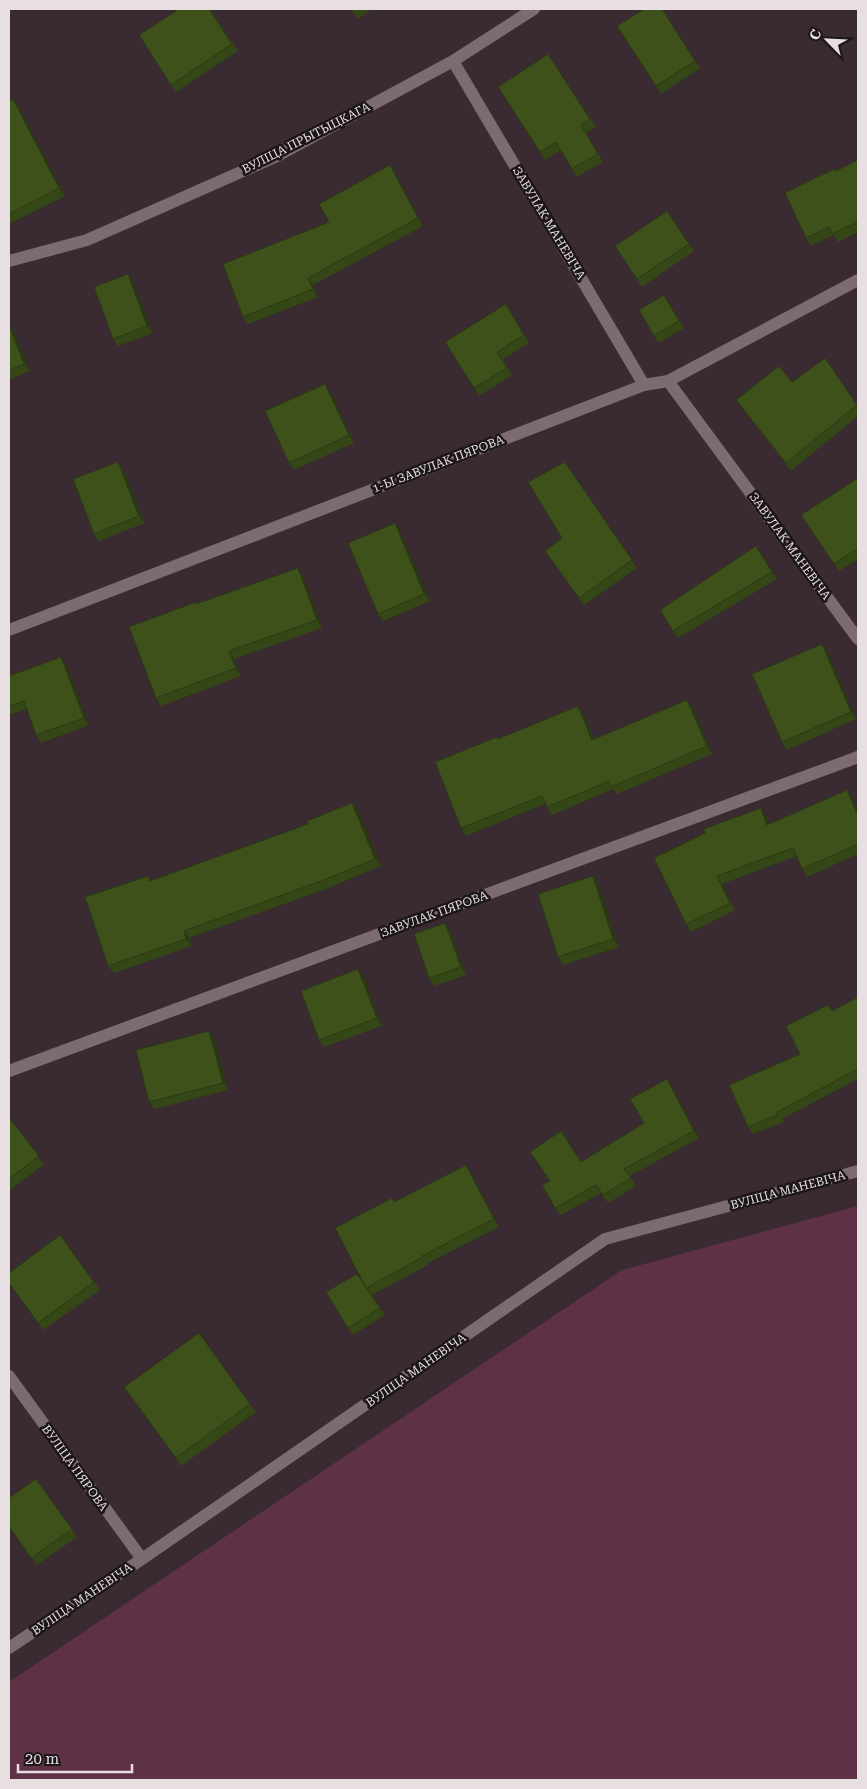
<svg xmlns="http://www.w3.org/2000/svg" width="867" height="1789" viewBox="0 0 867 1789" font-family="'Roboto Serif',serif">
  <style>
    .green { fill: #5f3146 }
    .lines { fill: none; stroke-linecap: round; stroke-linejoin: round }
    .minor { stroke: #7c6c72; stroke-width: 12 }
    .wall { fill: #354617 }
    .shaded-wall { fill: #2b3913 }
    .building { fill: #3e511b; stroke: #2b3913 }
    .labels { text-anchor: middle; stroke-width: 5; stroke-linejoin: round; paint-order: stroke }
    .street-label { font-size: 12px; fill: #e8dfe2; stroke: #1c1618 }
  </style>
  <rect width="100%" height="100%" fill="#392b31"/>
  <path class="green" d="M 858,1206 L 858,1780 L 9,1780 L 9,1682 L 622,1270 Z"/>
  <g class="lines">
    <path class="minor" d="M 453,61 L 644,385
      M 9,261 L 87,240 L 277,156 L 453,61 L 534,9
      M 668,381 L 858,639
      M 9,630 L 644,385 L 668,381 L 858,280
      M 9,1071 L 858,757
      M 9,1376 L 142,1559
      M 9,1648 L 142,1559 L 605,1239 L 858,1171"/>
  </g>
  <path class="wall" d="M 210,9 L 238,51 L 176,92 L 139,35 Z
    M 351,9 L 373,9 L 357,19 Z
    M 662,9 L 700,68 L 661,94 L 656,86 Z
    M 548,54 L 596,127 L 586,133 L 603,162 L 577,177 L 572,169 L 561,150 L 545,160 L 540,152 Z
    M 13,99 L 18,106 L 65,196 L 9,224 L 9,101 Z
    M 858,160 L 858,232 L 838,242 L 833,235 L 811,246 L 806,238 L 836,171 Z
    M 390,165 L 395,173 L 423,226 L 313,285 L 318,297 L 248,324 L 243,317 L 329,222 Z
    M 667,211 L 694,251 L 642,287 L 615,246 Z
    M 128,274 L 133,282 L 153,333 L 118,346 L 113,339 Z
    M 669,302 L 684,328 L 659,343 L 654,336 Z
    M 506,304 L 529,343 L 503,359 L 512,375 L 479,396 L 474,388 Z
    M 9,320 L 30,371 L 9,380 Z
    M 825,358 L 858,406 L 858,416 L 791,471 L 736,400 L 792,382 Z
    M 330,391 L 354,443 L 294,470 L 289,463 Z
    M 565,462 L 637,568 L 584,605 L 545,551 L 562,538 Z
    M 123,469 L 145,523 L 99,541 L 94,534 Z
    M 858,478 L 858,559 L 839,571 L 801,515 Z
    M 400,531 L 430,601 L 383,621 L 378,614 Z
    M 761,553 L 777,579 L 678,638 L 673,631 Z
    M 303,576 L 322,628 L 234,659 L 241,676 L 161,706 L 156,698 L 196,602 L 197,604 Z
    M 822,644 L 827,651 L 856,719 L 787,750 L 782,742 Z
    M 66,664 L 89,725 L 41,743 L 36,735 L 27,709 L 9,715 L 9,676 Z
    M 693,707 L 712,754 L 617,794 L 613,789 L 552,815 L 545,804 L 466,836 L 461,828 L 499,739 L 583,713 L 594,739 Z
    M 847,790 L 852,797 L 858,811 L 858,854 L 807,877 L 802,869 L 797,856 L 722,884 L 735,910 L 691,932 L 686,924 L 654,858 L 766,815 L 769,824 Z
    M 358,810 L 381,866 L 326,889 L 189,938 L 192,946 L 114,973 L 108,966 L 148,876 L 152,881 Z
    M 593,876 L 598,883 L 619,947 L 563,965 L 558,957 Z
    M 450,930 L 466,975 L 434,986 L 429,978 Z
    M 364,976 L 382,1026 L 324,1047 L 319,1040 Z
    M 858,997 L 858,1079 L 782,1119 L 784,1122 L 753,1134 L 748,1127 L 832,1011 Z
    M 214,1038 L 228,1090 L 155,1109 L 149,1102 Z
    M 672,1087 L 699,1138 L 630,1176 L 636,1186 L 608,1203 L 601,1193 L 561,1215 L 555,1208 L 582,1161 L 644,1123 Z
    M 9,1120 L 44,1164 L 9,1191 Z
    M 471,1173 L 499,1227 L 428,1263 L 428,1265 L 372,1295 L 370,1292 L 385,1315 L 353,1335 L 348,1328 L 366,1287 L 392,1198 L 394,1201 Z
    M 60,1235 L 100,1290 L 43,1330 L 9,1283 Z
    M 199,1333 L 256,1412 L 181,1466 L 124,1387 Z
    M 36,1479 L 77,1537 L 37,1565 L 9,1526 Z"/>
  <path class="shaded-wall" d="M 13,99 L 18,106 L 65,196 L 59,188 Z
    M 390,165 L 395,173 L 423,226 L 418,218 Z
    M 128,274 L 133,282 L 153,333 L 147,326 Z
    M 308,278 L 313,285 L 318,297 L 313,289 Z
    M 664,295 L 669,302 L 684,328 L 679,321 Z
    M 9,320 L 30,371 L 24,364 L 9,325 Z
    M 325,384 L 330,391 L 354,443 L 349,435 Z
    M 118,462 L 123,469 L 145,523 L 139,516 Z
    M 395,523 L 400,531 L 430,601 L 424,594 Z
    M 756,546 L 761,553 L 777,579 L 772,572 Z
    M 298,568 L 303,576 L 322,628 L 317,620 Z
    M 822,644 L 827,651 L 856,719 L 851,712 Z
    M 229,651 L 234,659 L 241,676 L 236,668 Z
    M 61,657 L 66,664 L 89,725 L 84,718 Z
    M 687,700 L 693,707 L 712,754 L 707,746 Z
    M 578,706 L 583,713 L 597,748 L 592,740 Z
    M 847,790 L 852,797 L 858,811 L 858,816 Z
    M 352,803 L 358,810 L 381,866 L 375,859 Z
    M 761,808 L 766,815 L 772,832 L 767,825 Z
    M 593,876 L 598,883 L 619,947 L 613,939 Z
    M 717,876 L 722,884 L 735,910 L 730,903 Z
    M 445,923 L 450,930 L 466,975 L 461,967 Z
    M 184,931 L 189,938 L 192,946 L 186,939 Z
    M 358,969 L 364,976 L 382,1026 L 377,1018 Z
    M 209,1031 L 214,1038 L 228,1090 L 223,1083 Z
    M 667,1079 L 672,1087 L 699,1138 L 694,1131 Z
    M 466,1165 L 471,1173 L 499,1227 L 494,1219 Z"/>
  <path class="building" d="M 179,9 L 209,9 L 232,44 L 171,85 L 139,35 Z
    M 644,9 L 662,9 L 695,61 L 656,86 L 617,26 Z
    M 548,54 L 590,119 L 581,125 L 598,154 L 572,169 L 556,142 L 540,152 L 498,87 Z
    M 13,99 L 59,188 L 9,214 L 9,101 Z
    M 858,160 L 858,222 L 832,234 L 829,227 L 806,238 L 785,193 L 834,169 L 836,171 Z
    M 390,165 L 418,218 L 308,278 L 313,289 L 243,317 L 223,264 L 329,222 L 319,204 Z
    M 667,211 L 689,244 L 637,279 L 615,246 Z
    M 128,274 L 147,326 L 113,339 L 94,287 Z
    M 664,295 L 679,321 L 654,336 L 639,310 Z
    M 506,304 L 524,335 L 497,352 L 507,368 L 474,388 L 445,342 Z
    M 9,325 L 24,364 L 9,370 Z
    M 825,358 L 857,405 L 786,463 L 736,400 L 779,366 L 792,382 Z
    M 325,384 L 349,435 L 289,463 L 265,411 Z
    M 118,462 L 139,516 L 94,534 L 73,479 Z
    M 565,462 L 632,560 L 579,598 L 545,551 L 562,538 L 528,482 Z
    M 858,478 L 858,548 L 834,564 L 801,515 Z
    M 395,523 L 424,594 L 378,614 L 348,543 Z
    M 756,546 L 772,572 L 673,631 L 660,610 Z
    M 298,568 L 317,620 L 229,651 L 236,668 L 156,698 L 129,627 L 196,602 L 196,604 Z
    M 822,644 L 851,712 L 782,742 L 752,674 Z
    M 61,657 L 84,718 L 36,735 L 24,701 L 9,706 L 9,676 Z
    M 687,700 L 707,746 L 611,787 L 609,781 L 547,807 L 542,796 L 461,828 L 435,762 L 497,737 L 498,739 L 578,706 L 592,740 Z
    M 847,790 L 858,816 L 858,844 L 802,869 L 793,848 L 717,876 L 730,903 L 686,924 L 654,858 L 705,833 L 704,829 L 761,808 L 767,825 Z
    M 352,803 L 375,859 L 321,881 L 184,931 L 186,939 L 108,966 L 85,897 L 148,876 L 150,881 L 308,824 L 307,821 Z
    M 593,876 L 613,939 L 558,957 L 538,894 Z
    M 445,923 L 461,967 L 429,978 L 414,934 Z
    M 358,969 L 377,1018 L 319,1040 L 301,991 Z
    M 858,997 L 858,1069 L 777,1112 L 778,1115 L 748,1127 L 729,1085 L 800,1054 L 786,1026 L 828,1005 L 832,1011 Z
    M 209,1031 L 223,1083 L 149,1102 L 136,1050 Z
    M 667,1079 L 694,1131 L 624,1169 L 631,1178 L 603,1195 L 596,1185 L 555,1208 L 542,1185 L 550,1181 L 530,1152 L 561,1131 L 581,1162 L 644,1123 L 630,1099 Z
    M 10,1119 L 39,1156 L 9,1179 L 9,1120 Z
    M 466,1165 L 494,1219 L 422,1256 L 423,1257 L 366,1288 L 335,1228 L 392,1198 L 394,1202 Z
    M 60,1235 L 94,1282 L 38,1323 L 9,1283 L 9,1273 Z
    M 357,1274 L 380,1308 L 348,1328 L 326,1292 Z
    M 199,1333 L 250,1404 L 176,1458 L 124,1387 Z
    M 36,1479 L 72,1529 L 31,1558 L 9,1526 L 9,1498 Z"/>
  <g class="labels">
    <g class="street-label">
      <text transform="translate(306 138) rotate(-27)" y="4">ВУЛІЦА ПРЫТЫЦКАГА</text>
      <text transform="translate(549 223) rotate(59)" y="4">ЗАВУЛАК МАНЕВІЧА</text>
      <text transform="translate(438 464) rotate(-21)" y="4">1-Ы ЗАВУЛАК ПЯРОВА</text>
      <text transform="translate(790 546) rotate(54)" y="4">ЗАВУЛАК МАНЕВІЧА</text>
      <text transform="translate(434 914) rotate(-20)" y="4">ЗАВУЛАК ПЯРОВА</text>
      <text transform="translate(788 1190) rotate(-15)" y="4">ВУЛІЦА МАНЕВІЧА</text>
      <text transform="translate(416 1370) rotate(-35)" y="4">ВУЛІЦА МАНЕВІЧА</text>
      <text transform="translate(75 1468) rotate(54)" y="4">ВУЛІЦА ПЯРОВА</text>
      <text transform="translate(82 1599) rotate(-34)" y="4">ВУЛІЦА МАНЕВІЧА</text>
    </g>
  </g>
  <rect width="867" height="1789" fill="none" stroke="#e8dfe2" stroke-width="20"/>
  <g transform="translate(827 40) rotate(294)" stroke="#1c1618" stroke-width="4" paint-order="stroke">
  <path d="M0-4L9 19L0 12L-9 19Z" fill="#e8dfe2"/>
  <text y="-8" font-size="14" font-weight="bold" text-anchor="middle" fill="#e8dfe2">С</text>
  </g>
  <path d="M18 1764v8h114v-8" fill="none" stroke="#e8dfe2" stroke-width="2.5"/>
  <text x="25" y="1764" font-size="15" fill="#e8dfe2" stroke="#1c1618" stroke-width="4" paint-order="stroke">20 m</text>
</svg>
